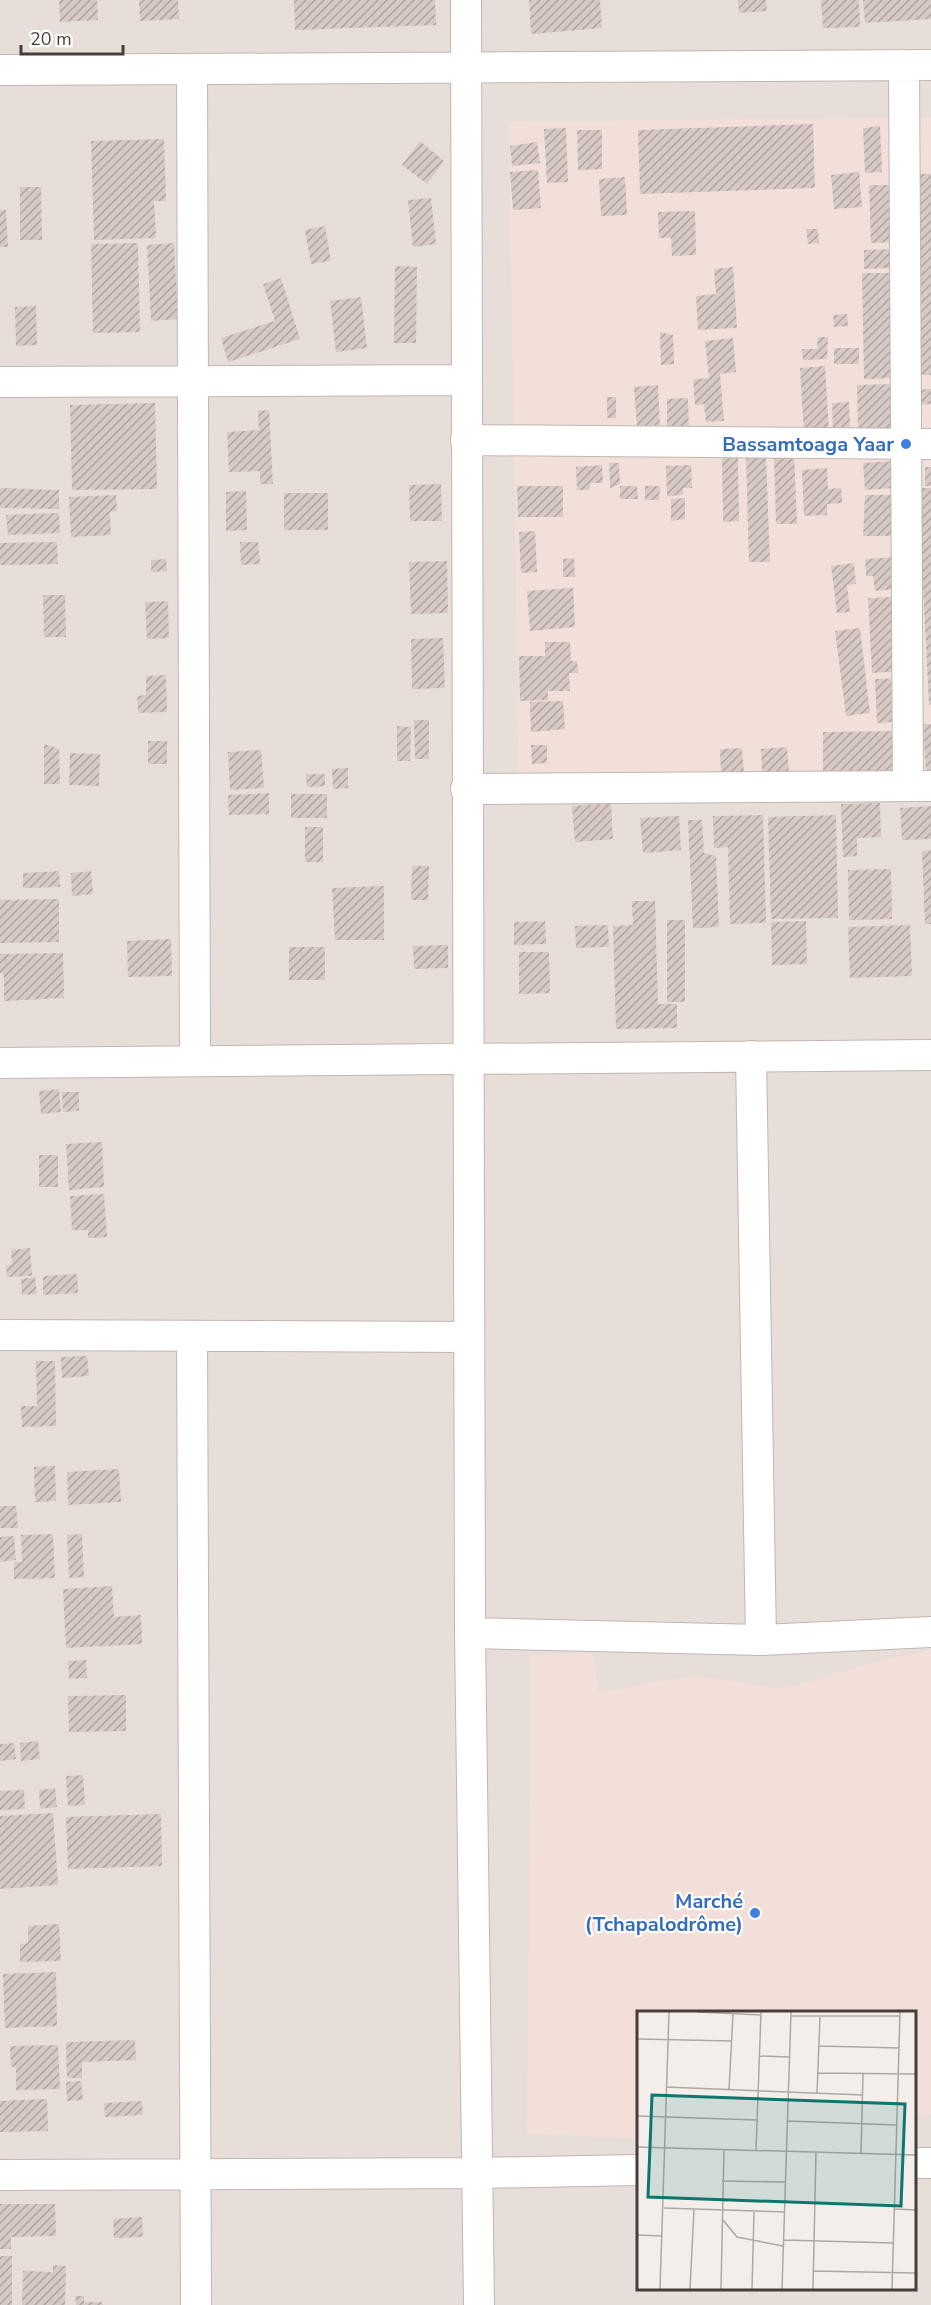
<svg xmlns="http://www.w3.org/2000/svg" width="931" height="2305" viewBox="0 0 931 2305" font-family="'Nunito Sans',sans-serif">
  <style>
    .residential { fill: #e7deda; fill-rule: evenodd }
    .commercial { fill: #f2dfd9 }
    .building { fill: url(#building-hatch) }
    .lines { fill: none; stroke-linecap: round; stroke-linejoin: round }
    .street-casing { stroke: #c1b6b2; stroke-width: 32 }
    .street { stroke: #fff; stroke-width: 30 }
    .shop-dot { fill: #3f7fe0; stroke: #fff; stroke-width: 2 }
    .labels { text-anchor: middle; stroke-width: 4.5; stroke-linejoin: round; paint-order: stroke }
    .shop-label { font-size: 20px; font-weight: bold; fill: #366cbe; stroke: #fff; text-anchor: end }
    .inset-road { fill: none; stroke: #afa7a4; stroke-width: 1.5 }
    .view { fill: #0f766e; fill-opacity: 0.15; stroke: #0f766e; stroke-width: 3 }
    .inset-edge { fill: none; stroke: #473d3a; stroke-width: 3 }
  </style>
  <defs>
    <pattern id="building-hatch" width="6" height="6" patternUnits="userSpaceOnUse" patternTransform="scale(1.5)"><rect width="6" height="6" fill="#d7c9c5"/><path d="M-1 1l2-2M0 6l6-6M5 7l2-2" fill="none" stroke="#b0a4a1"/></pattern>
  </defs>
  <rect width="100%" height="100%" fill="#f4eeeb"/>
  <path class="residential" d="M 0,0 L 931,0 L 931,2305 L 0,2305 ZM 638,2012 L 914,2012 L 914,2288 L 638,2288 Z"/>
  <path class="commercial" d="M 931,117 L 931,786 L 519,789 L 509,122 Z
    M 931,1650 L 931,2115 L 915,2116 L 914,2012 L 638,2012 L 638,2139 L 527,2133 L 531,1655 L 592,1653 L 599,1693 L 694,1675 L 783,1689 L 879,1661 Z"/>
  <path class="building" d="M 59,0 L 97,0 L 98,20 L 60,22 Z
    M 139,0 L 178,0 L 179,19 L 140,21 Z
    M 294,0 L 435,0 L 436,25 L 295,30 Z
    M 529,0 L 600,0 L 602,28 L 531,34 Z
    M 738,0 L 766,0 L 767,11 L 739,13 Z
    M 821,0 L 859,0 L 860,27 L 823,28 Z
    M 863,0 L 931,0 L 931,19 L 865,23 Z
    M 813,124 L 815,188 L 640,194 L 638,130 Z
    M 880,126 L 882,172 L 865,173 L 863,128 Z
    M 566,128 L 568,182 L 547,183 L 544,129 Z
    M 577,130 L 602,130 L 602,169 L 578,170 Z
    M 164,139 L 166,201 L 154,201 L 156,238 L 94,240 L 91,141 Z
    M 420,141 L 444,161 L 427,184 L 402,165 Z
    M 537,142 L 540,163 L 512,166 L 510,146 Z
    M 538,170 L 541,208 L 513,210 L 510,172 Z
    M 859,172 L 862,207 L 834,209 L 831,175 Z
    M 911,174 L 931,174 L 931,375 L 918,375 Z
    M 625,177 L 627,215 L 601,216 L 599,179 Z
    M 869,185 L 891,185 L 893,242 L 871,243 Z
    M 20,187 L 41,187 L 42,240 L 20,240 Z
    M 431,198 L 436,244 L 413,247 L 408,200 Z
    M 0,210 L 6,210 L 8,247 L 0,247 Z
    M 695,211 L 696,255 L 672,256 L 671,238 L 659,238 L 658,212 Z
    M 325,226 L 331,261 L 311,264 L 305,230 Z
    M 806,229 L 818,229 L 819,243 L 808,244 Z
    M 138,243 L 140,332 L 93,333 L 91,244 Z
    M 174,243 L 178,319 L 151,321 L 147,245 Z
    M 892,249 L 893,268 L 864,269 L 864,250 Z
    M 395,266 L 417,267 L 416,343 L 394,343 Z
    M 733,267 L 737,328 L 698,330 L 696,296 L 716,294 L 714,269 Z
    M 862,273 L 894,273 L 896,378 L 864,379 Z
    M 281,278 L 300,339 L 228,362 L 221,338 L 275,321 L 263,284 Z
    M 361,297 L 367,348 L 336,352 L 330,301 Z
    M 36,306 L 37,345 L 16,346 L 15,307 Z
    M 847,314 L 848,326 L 834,327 L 833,315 Z
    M 660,332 L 673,335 L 674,364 L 661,365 Z
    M 818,337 L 828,337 L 827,359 L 803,360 L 802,349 L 817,349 Z
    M 733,338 L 736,372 L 720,374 L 724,421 L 706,422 L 704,404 L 695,405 L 693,379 L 709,378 L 705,341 Z
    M 834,348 L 859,348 L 859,364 L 834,364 Z
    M 825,366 L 829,432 L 804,434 L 800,368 Z
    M 896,384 L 898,434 L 858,435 L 857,385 Z
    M 658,385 L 660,425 L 637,426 L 634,387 Z
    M 931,389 L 931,404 L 916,405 L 916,390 Z
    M 607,397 L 616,397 L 616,418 L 607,418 Z
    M 688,398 L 689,431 L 667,431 L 667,399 Z
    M 849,402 L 850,430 L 833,431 L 832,403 Z
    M 155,403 L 157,489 L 72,490 L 70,405 Z
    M 269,410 L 273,484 L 260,484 L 260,471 L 229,472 L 227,432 L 259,430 L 258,411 Z
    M 794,453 L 797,524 L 776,524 L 774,454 Z
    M 738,454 L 739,521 L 723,522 L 722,455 Z
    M 746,457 L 766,457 L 770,562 L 749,562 Z
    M 893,461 L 895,488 L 865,490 L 863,463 Z
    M 609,463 L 619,463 L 620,484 L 610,488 Z
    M 602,465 L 603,483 L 591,483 L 589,490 L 577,490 L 576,467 Z
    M 691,465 L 692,488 L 683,488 L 683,495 L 667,496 L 666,466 Z
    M 925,467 L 931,467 L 931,486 L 925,486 Z
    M 827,468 L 828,489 L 841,488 L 842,503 L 827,504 L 827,515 L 804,516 L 802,470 Z
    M 441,484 L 442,521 L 410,521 L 409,485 Z
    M 517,486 L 563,486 L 563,517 L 518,517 Z
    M 620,486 L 637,486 L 638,499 L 620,499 Z
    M 645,486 L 660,486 L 659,500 L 645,500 Z
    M 0,488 L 59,490 L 59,509 L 0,508 Z
    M 918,488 L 931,488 L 931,705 L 929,705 Z
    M 246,491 L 247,530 L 226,531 L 226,492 Z
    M 284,493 L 328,493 L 328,530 L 284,530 Z
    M 116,495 L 117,511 L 110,512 L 111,535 L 71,537 L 69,497 Z
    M 865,495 L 892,495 L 891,536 L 863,536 Z
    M 685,498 L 685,519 L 671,521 L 671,499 Z
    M 59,513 L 60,533 L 8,535 L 6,515 Z
    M 535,531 L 537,572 L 521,573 L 519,532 Z
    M 57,542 L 58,564 L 0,565 L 0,543 Z
    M 240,542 L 258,542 L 260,564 L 241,565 Z
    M 895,557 L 897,589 L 875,591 L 873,576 L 866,576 L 865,559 Z
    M 574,558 L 575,577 L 563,577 L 563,559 Z
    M 166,559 L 167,571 L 151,572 L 151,560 Z
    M 447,561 L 448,613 L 411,614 L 409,562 Z
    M 854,563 L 856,584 L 847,585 L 850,612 L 837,613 L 831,566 Z
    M 573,588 L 575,627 L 530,631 L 527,591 Z
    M 43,595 L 65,595 L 66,637 L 44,637 Z
    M 898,597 L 902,671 L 872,673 L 868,598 Z
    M 168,601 L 169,638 L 147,639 L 145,602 Z
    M 860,628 L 870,713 L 846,716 L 835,631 Z
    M 443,638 L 445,688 L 412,689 L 411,639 Z
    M 545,642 L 570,642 L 571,661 L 577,661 L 578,673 L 569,673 L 570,691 L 548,691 L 548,700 L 520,701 L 519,656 L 545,656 Z
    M 166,675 L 167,712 L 138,713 L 137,696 L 146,695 L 146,676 Z
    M 906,678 L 909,721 L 877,723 L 875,679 Z
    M 563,701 L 565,729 L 531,732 L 530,702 Z
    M 414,720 L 429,720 L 429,759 L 415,759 Z
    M 923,724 L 931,724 L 931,774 L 926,774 Z
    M 397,726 L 411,727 L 410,761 L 397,761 Z
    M 906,731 L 907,772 L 823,772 L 823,732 Z
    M 148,741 L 167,741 L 167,764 L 148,764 Z
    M 44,744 L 59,749 L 60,784 L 44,784 Z
    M 531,745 L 547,745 L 547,763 L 532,764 Z
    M 787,747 L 789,773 L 762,774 L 761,749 Z
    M 742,748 L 744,773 L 721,774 L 720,749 Z
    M 261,750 L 264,788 L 230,790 L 228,752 Z
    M 70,753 L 100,754 L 99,786 L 69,785 Z
    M 348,768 L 348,788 L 333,789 L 332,769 Z
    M 306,774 L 325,774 L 325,786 L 307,787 Z
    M 269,793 L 269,814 L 229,815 L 228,795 Z
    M 291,794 L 327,794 L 327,818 L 291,818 Z
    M 611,803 L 613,839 L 575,842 L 572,806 Z
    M 880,803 L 881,837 L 857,838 L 857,856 L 843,857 L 841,804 Z
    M 931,806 L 931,839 L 902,840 L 900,808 Z
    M 763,815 L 766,923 L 730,924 L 728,847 L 714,848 L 713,816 Z
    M 836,815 L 838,918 L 771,919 L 768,817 Z
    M 679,816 L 681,850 L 643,853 L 640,818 Z
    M 688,820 L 702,820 L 704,853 L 716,856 L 719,927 L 693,928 Z
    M 305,827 L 323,827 L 323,862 L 305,862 Z
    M 931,850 L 931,924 L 925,924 L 922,851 Z
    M 412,866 L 429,866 L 428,900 L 411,900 Z
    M 891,869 L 892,919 L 849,920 L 848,870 Z
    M 59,871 L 60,887 L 23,888 L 23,873 Z
    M 91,871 L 93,894 L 72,896 L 71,873 Z
    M 384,886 L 384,940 L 335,940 L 332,888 Z
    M 59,899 L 59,942 L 0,943 L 0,900 Z
    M 632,901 L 655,901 L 658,1004 L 677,1004 L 677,1028 L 616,1029 L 613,926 L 633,925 Z
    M 667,920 L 685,920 L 685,1002 L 667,1002 Z
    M 545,921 L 546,944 L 514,945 L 514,922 Z
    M 806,921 L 807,964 L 772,965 L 771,922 Z
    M 608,925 L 609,947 L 576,948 L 575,926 Z
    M 910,925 L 912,976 L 850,978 L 848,927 Z
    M 171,939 L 172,976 L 128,977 L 127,941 Z
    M 448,945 L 448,968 L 414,969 L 413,946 Z
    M 289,947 L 325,947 L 325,980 L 289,980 Z
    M 519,952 L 549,952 L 550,993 L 519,994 Z
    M 63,953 L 64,998 L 4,1001 L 4,975 L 0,973 L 0,954 Z
    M 59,1089 L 61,1112 L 41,1114 L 39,1091 Z
    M 62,1092 L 79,1092 L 79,1111 L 63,1112 Z
    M 102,1142 L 104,1187 L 69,1190 L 66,1144 Z
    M 39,1155 L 58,1155 L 58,1187 L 39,1187 Z
    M 104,1194 L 107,1237 L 88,1238 L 88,1230 L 72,1230 L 70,1196 Z
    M 30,1248 L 32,1276 L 7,1277 L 6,1265 L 12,1265 L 11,1250 Z
    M 77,1274 L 78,1293 L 43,1295 L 43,1276 Z
    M 35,1277 L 37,1294 L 22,1295 L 21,1279 Z
    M 87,1356 L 89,1376 L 62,1378 L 61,1357 Z
    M 36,1361 L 55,1361 L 56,1426 L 22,1427 L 21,1406 L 37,1406 Z
    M 55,1466 L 56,1501 L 35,1502 L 34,1467 Z
    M 119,1469 L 121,1502 L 68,1505 L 67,1472 Z
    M 0,1506 L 16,1506 L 18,1528 L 0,1528 Z
    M 53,1534 L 55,1578 L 14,1579 L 14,1562 L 22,1562 L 21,1535 Z
    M 82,1534 L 84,1577 L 69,1578 L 67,1535 Z
    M 14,1536 L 16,1560 L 0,1562 L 0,1537 Z
    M 112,1586 L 114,1617 L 141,1615 L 142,1644 L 66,1648 L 63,1589 Z
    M 86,1660 L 87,1678 L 69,1679 L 68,1661 Z
    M 126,1695 L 126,1731 L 69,1732 L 68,1696 Z
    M 38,1741 L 40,1759 L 21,1761 L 20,1743 Z
    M 14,1743 L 16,1759 L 0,1761 L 0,1744 Z
    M 83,1775 L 85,1805 L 68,1806 L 66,1776 Z
    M 55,1788 L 57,1807 L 40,1809 L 39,1790 Z
    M 24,1790 L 25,1809 L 0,1810 L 0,1791 Z
    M 53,1813 L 58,1885 L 0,1889 L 0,1816 Z
    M 161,1814 L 162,1866 L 68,1869 L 66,1817 Z
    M 59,1924 L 61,1961 L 20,1962 L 20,1944 L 28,1943 L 28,1926 Z
    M 56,1972 L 57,2026 L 5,2028 L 3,1974 Z
    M 135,2040 L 136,2060 L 82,2062 L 82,2078 L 67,2078 L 66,2042 Z
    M 58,2045 L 60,2089 L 16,2090 L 16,2068 L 11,2066 L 10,2046 Z
    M 81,2081 L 83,2100 L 67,2101 L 66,2082 Z
    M 47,2099 L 48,2131 L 0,2132 L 0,2101 Z
    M 142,2101 L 143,2115 L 105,2117 L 104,2103 Z
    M 0,2204 L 55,2204 L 56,2236 L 11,2237 L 11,2249 L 0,2249 Z
    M 142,2217 L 143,2237 L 114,2238 L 113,2219 Z
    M 0,2256 L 12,2256 L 12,2305 L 0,2305 Z
    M 53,2265 L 66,2266 L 65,2305 L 22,2305 L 23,2271 L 53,2272 Z
    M 75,2296 L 84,2296 L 84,2302 L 102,2302 L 103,2305 L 76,2305 Z"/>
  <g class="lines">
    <g class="street-casing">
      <path id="street" d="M 466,0 L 470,1633 L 479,2305
        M 904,65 L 908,786
        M 0,70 L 931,65
        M 192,70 L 195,1059
        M 0,382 L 465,380
        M 466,440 L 931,444
        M 466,789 L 931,786
        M 751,1056 L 761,1640
        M 0,1063 L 931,1055
        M 0,1335 L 469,1337
        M 192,1336 L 196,2305
        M 470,1633 L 761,1640 L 931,1632
        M 914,2163 L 931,2163
        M 0,2175 L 476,2173 L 638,2170"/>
    </g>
    <use href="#street" class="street"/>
  </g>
  <g class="shop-dot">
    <circle cx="906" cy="444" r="6"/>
    <circle cx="755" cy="1913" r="6"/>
  </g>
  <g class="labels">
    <g class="shop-label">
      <text x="894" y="451">Bassamtoaga Yaar</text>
      <text x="743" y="1908">Marché<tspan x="743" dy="23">(Tchapalodrôme)</tspan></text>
    </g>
  </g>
  <g transform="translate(637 2011)">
    <rect width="279" height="279" fill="#f4eeeb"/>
    <path class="inset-road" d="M 60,1 L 124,4M 154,5 L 263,5M 0,20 L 0,1M 0,28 L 95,30M 182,35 L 262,37M 123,45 L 153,46M 181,62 L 279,63M 29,76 L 226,84M 92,79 L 96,3M 180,82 L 183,6M 0,105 L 120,109M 151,110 L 260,114M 0,136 L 279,144M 119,139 L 124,1M 224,142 L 226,63M 85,170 L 149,171M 27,197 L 148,201M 257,198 L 279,199M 86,209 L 100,226 L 146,235M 0,224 L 25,225M 147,229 L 256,232M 176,260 L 279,262M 23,278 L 32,1M 53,278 L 57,199M 84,278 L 87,138M 115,278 L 117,201M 145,278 L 154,1M 176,278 L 179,141M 255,278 L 263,1"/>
    <path class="view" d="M 15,84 L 268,93 L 264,195 L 11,186 Z"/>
    <rect width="279" height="279" class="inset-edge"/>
  </g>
  <path d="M21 45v9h102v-9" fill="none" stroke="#473d3a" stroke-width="3"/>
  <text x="30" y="45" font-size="18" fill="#473d3a" stroke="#ffffff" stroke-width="4.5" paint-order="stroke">20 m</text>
</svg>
